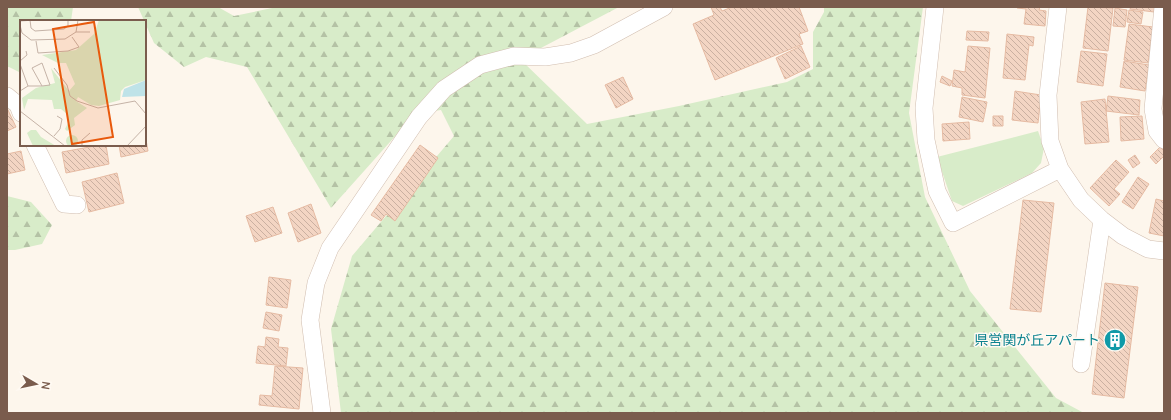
<svg xmlns="http://www.w3.org/2000/svg" width="1171" height="420" viewBox="0 0 1171 420" font-family="Manrope,'Noto Sans JP',sans-serif">
  <style>
    .forest { fill: url(#forest-firs) }
    .park { fill: #d8ecc9 }
    .building { fill: url(#building-back-hatch); stroke: #e6bba3 }
    .lines { fill: none; stroke-linecap: round; stroke-linejoin: round }
    .minor-casing { stroke: #d1beb0; stroke-width: 18 }
    .minor { stroke: #fff; stroke-width: 17 }
    .labels { text-anchor: middle; stroke-width: 3; stroke-linejoin: round; paint-order: stroke }
    .culture-label { font-size: 14px; fill: #0d838f; stroke: #fffaf3; text-anchor: end }
    .inset-road { fill: none; stroke: #c5b3a7; stroke-width: 1 }
    .view { fill: #e8590c; fill-opacity: 0.15; stroke: #e8590c; stroke-width: 2 }
    .inset-edge { fill: none; stroke: #7a5c4d; stroke-width: 2 }
  </style>
  <defs>
    <pattern id="forest-firs" width="22" height="20" patternUnits="userSpaceOnUse"><rect width="22" height="20" fill="#d8ecc9"/><path d="M5 1l3.5 6h-7zM16 11l3.5 6h-7z" fill="#b4c2a5"/></pattern>
    <pattern id="building-back-hatch" width="6" height="6" patternUnits="userSpaceOnUse"><rect width="6" height="6" fill="#f3d5c3"/><path d="M-1 5l2 2M0 0l6 6M5-1l2 2" fill="none" stroke="#cab0a1"/></pattern>
  </defs>
  <rect width="100%" height="100%" fill="#fdf6ec"/>
  <path class="forest" d="M 7,7 L 73,7 L 71,21 L 21,21 L 21,73 L 7,66 Z
    M 138,7 L 218,7 L 234,16 L 277,7 L 619,7 L 520,59 L 587,124 L 679,106 L 787,82 L 813,69 L 813,32 L 824,12 L 824,7 L 923,7 L 909,113 L 925,197 L 970,291 L 1056,398 L 1084,413 L 341,413 L 331,329 L 352,256 L 454,136 L 441,110 L 415,114 L 331,208 L 247,67 L 206,57 L 184,67 L 154,43 Z
    M 7,196 L 31,202 L 52,225 L 42,244 L 15,250 L 7,250 Z"/>
  <path class="park" d="M 1038,131 L 1044,148 L 1041,163 L 1032,173 L 963,206 L 952,201 L 937,157 Z"/>
  <path class="building" d="M 711,7 L 720,7 L 722,11 L 732,7 L 799,7 L 808,31 L 799,34 L 803,44 L 715,80 L 693,24 L 714,15 Z
    M 1017,7 L 1040,7 L 1039,10 L 1046,11 L 1045,26 L 1024,24 L 1026,9 L 1017,8 Z
    M 1088,7 L 1113,8 L 1108,51 L 1083,48 Z
    M 1131,7 L 1155,7 L 1154,12 L 1130,9 Z
    M 1115,8 L 1127,10 L 1125,27 L 1113,26 Z
    M 1129,10 L 1143,12 L 1141,24 L 1127,22 Z
    M 1129,24 L 1153,27 L 1148,63 L 1124,60 Z
    M 967,31 L 989,32 L 988,41 L 966,40 Z
    M 1007,34 L 1034,37 L 1033,46 L 1029,45 L 1025,80 L 1003,78 Z
    M 801,46 L 810,67 L 785,79 L 776,58 Z
    M 968,46 L 990,48 L 985,98 L 962,95 L 962,88 L 952,86 L 954,70 L 965,72 Z
    M 1081,51 L 1107,54 L 1103,86 L 1077,82 Z
    M 1124,61 L 1149,65 L 1145,91 L 1120,87 Z
    M 942,76 L 952,81 L 950,86 L 940,82 Z
    M 623,77 L 633,99 L 616,108 L 605,85 Z
    M 1015,91 L 1041,95 L 1038,123 L 1012,120 Z
    M 1108,96 L 1140,100 L 1139,115 L 1106,111 Z
    M 962,97 L 987,102 L 983,122 L 959,117 Z
    M 1105,99 L 1109,142 L 1085,144 L 1081,102 Z
    M 7,108 L 16,127 L 7,131 Z
    M 993,116 L 1003,116 L 1003,126 L 993,126 Z
    M 1142,116 L 1144,139 L 1121,141 L 1120,117 Z
    M 969,122 L 970,139 L 943,141 L 942,124 Z
    M 145,134 L 148,151 L 121,157 L 119,145 L 145,145 Z
    M 100,145 L 106,145 L 109,164 L 66,173 L 62,152 Z
    M 420,145 L 438,158 L 395,221 L 386,214 L 381,221 L 371,215 Z
    M 1160,147 L 1164,151 L 1164,156 L 1156,164 L 1150,157 Z
    M 21,151 L 25,170 L 7,174 L 7,154 Z
    M 1135,155 L 1140,163 L 1133,168 L 1128,160 Z
    M 1116,160 L 1129,172 L 1114,189 L 1120,194 L 1109,206 L 1090,188 Z
    M 117,173 L 124,203 L 89,212 L 82,182 Z
    M 1138,177 L 1149,184 L 1133,209 L 1122,202 Z
    M 1156,199 L 1164,201 L 1164,236 L 1149,233 Z
    M 1023,200 L 1054,203 L 1041,312 L 1010,309 Z
    M 311,204 L 321,233 L 298,242 L 288,213 Z
    M 273,207 L 282,233 L 255,242 L 246,216 Z
    M 269,277 L 291,280 L 287,308 L 266,305 Z
    M 1105,283 L 1138,287 L 1124,398 L 1092,394 Z
    M 266,312 L 282,315 L 279,331 L 263,328 Z
    M 266,337 L 279,339 L 278,347 L 288,348 L 286,366 L 256,363 L 258,346 L 265,347 Z
    M 275,366 L 303,368 L 299,409 L 259,405 L 260,395 L 272,396 Z"/>
  <g class="lines">
    <g class="minor-casing">
      <path id="minor" d="M 935,7 L 924,108 L 926,140 L 937,191 L 953,223 L 1060,169
        M 1058,7 L 1048,95 L 1050,141 L 1060,169 L 1081,200 L 1102,220 L 1123,236 L 1148,249 L 1164,251
        M 1163,7 L 1153,109 L 1157,131 L 1164,140
        M 7,96 L 18,105 L 21,113
        M 35,145 L 64,204 L 77,205
        M 1081,364 L 1102,220
        M 322,413 L 310,320 L 316,283 L 330,248 L 419,117 L 444,89 L 480,65 L 514,56 L 545,57 L 571,53 L 594,45 L 664,7"/>
    </g>
    <use href="#minor" class="minor"/>
  </g>
  <defs>
    <g id="building-disc" transform="scale(1.15)"><circle r="9.5" fill="#0f9aa8" stroke="#fffaf3"/><path d="M-4-6H4V6H1V3H-1V6H-4ZM-2.5-4.3h1.7v1.8h-1.7ZM.8-4.3h1.7v1.8H.8ZM-2.5-1h1.7V.8h-1.7ZM.8-1h1.7V.8H.8Z" fill="#fff"/></g>
  </defs>
  <g fill-rule="evenodd">
    <use href="#building-disc" x="1115" y="340"/>
  </g>
  <g class="labels">
    <g class="culture-label">
      <text x="1100" y="345">県営関が丘アパート</text>
    </g>
  </g>
  <g transform="translate(20 20)">
    <rect width="126" height="126" fill="#fdf6ec"/>
    <path d="M 79,0 L 126,0 L 126,60 L 105,67 L 101,71 L 100,80 L 79,86 L 71,85 L 58,77 L 56,81 L 67,88 L 54,98 L 55,105 L 47,111 L 45,109 L 49,101 L 47,94 L 41,89 L 34,89 L 32,80 L 8,79 L 4,90 L 2,78 L 16,68 L 35,63 L 31,48 L 49,71 L 55,64 L 46,43 L 38,43 L 22,35 L 56,30 L 74,14 ZM 11,110 L 16,110 L 21,117 L 36,126 L 13,126 L 7,113 ZM46 121a6 6 0 1 1 12 0a6 6 0 1 1-12 0Z" fill="#d8ecc9"/>
    <path d="M 126,60 L 126,76 L 102,77 L 104,69 Z" fill="#bfe3e8"/>
    <path class="inset-road" d="M 10,0 L 11,8 L 15,11 L 44,9 L 48,6 L 48,0M 0,1 L 15,0M 0,5 L 2,13 L 11,20 L 45,19 L 56,12 L 58,0M 56,12 L 70,12M 16,21 L 18,33 L 48,31 L 59,27 L 52,17M 0,41 L 7,35 L 6,31M 0,44 L 8,66M 34,48 L 47,65 L 50,76 L 57,81 L 78,88 L 115,81 L 126,94M 0,71 L 8,66 L 22,66 L 30,65 L 22,43 L 12,48 L 22,66M 0,91 L 45,126M 34,116 L 40,109 L 42,99 L 37,96M 62,126 L 62,120 L 70,113M 107,126 L 126,106"/>
    <path class="view" d="M 74,2 L 93,117 L 52,124 L 33,9 Z"/>
    <rect width="126" height="126" class="inset-edge"/>
  </g>
  <rect width="1171" height="420" fill="none" stroke="#7a5c4d" stroke-width="16"/>
  <g transform="translate(36 384) rotate(99)" stroke="#fffaf3" stroke-width="3" paint-order="stroke">
  <path d="M0-3L7 15L0 10L-7 15Z" fill="#7a5c4d"/>
  <text y="-6" font-size="11" font-weight="bold" text-anchor="middle" fill="#7a5c4d">N</text>
  </g>
</svg>
